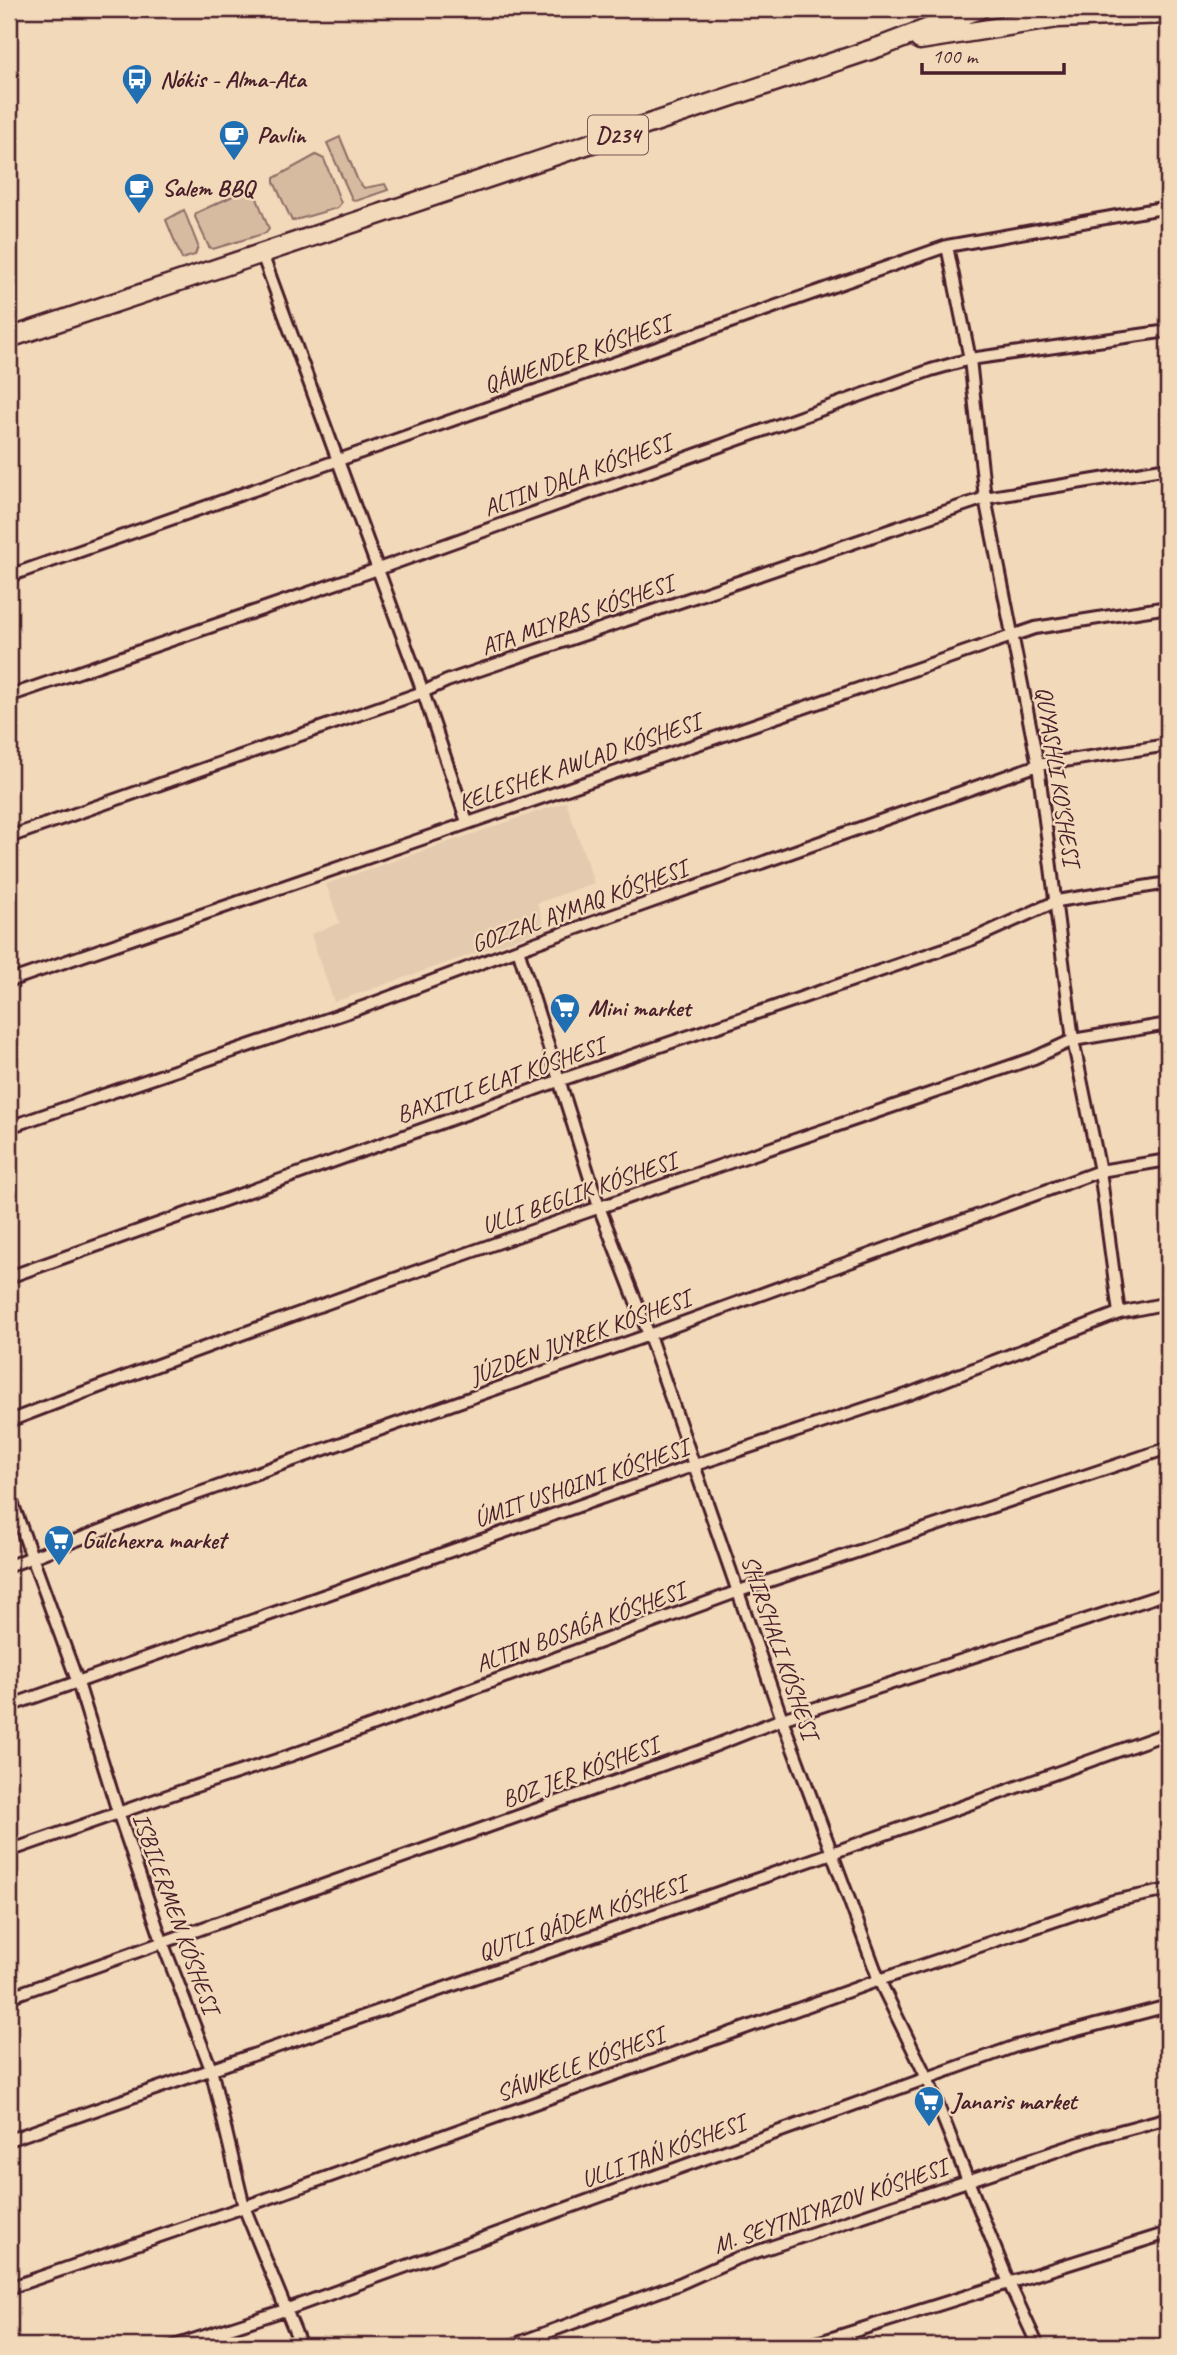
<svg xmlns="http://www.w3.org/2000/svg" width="1177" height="2355" viewBox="0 0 1177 2355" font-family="Caveat,sans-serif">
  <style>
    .built { fill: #e4caae }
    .green { fill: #d6bba1; stroke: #906d66; stroke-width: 2 }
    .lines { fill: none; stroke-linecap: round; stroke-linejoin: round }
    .street-casing { stroke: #4a1f2b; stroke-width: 16 }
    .primary-casing { stroke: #4a1f2b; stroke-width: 23 }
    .street { stroke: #f1d9b9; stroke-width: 10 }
    .primary { stroke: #f1d9b9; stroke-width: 18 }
    .labels { text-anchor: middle; stroke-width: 5; stroke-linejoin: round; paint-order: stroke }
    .shield { fill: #f1d9b9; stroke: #7c5756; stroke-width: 2 }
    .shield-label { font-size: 23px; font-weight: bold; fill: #4a1f2b }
    .poi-label { font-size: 24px; font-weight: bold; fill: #4a1f2b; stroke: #f1d9b9; text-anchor: start }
    .street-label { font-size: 24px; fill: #4a1f2b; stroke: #f1d9b9 }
  </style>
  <rect width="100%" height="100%" fill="#f1d9b9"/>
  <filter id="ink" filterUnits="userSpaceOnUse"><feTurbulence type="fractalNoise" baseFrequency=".0143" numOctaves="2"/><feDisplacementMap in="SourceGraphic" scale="14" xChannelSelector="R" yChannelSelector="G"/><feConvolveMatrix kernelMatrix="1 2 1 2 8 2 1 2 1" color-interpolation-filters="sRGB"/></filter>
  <g filter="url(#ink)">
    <path class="built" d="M 566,802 L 594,883 L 537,903 L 545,929 L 334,1002 L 311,934 L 340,923 L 326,884 Z"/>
    <path class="green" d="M 340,137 L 358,181 L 364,188 L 385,184 L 388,190 L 356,201 L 352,199 L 327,143 Z
      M 316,155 L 324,159 L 341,203 L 337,208 L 292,221 L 274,182 L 274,178 Z
      M 250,188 L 254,191 L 269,229 L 266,233 L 213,249 L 209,247 L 195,217 L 196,213 Z
      M 184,210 L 198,246 L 195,255 L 182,259 L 166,220 Z"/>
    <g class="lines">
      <g class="street-casing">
        <path id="street" d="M 947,246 L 970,359 L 985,498 L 1038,765 L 1073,1040 L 1100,1171 L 1119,1313
          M 262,254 L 423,692 L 467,822
          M 9,576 L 947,246 L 1168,207
          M 9,696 L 378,569 L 931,370 L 970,359 L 1168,331
          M 9,837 L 423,692 L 447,681 L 985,498 L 1168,468
          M 518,949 L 599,1207 L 649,1335 L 782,1719 L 879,1980 L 927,2078 L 1009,2283 L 1038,2346
          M 9,981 L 1035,628 L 1168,607
          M 9,1127 L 366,1006 L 518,949 L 1038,765 L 1168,745
          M 9,1277 L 558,1081 L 973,939 L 1057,901 L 1168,883
          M 9,1421 C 347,1291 691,1176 1034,1058 L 1073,1040 L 1168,1024
          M 9,1494 L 78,1683 L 118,1812 L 163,1944 L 211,2069 L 244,2207 L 301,2346
          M 9,1566 L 194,1495 L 649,1335 L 1100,1171 L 1168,1160
          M 9,1706 L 695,1465 L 909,1394 L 1119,1313 L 1168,1303
          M 9,1851 L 190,1788 L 289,1756 L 739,1591 L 1168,1448
          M 9,1997 L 701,1751 L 782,1719 L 1168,1593
          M 9,2140 L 832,1853 L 1168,1733
          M 9,2288 L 244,2207 L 879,1980 L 1113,1901 L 1168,1890
          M 174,2346 L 285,2310 L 1016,2046 L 1168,2006
          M 510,2346 L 679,2284 L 735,2259 L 1101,2136 L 1168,2118
          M 807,2346 L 1168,2233"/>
      </g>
      <g class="primary-casing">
        <path id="primary" d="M 920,40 L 1058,18 L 1168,14
          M 9,338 L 882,46 L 979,9"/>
      </g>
      <use href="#street" class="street"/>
      <use href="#primary" class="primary"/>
    </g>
  </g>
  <defs>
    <g id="bus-pin" transform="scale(1.575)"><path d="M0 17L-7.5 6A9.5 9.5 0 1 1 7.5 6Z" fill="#1f6fb2" stroke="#f1d9b9"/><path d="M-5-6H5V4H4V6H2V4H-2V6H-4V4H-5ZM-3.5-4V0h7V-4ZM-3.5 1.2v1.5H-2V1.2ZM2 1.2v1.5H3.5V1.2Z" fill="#fff"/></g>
    <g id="cafe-pin" transform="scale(1.575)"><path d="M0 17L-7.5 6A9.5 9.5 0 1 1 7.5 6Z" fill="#1f6fb2" stroke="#f1d9b9"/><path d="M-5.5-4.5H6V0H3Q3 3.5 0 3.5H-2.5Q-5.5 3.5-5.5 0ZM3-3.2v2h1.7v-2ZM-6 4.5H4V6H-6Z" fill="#fff"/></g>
    <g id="supermarket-pin" transform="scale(1.575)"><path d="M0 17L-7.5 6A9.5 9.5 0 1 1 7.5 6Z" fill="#1f6fb2" stroke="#f1d9b9"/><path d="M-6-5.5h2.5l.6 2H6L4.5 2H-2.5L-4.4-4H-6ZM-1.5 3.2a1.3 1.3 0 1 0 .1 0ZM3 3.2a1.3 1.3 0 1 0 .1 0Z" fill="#fff"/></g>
  </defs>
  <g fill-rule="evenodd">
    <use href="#bus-pin" x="137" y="79"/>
    <use href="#cafe-pin" x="234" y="135"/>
    <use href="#cafe-pin" x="139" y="188"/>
    <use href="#supermarket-pin" x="565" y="1008"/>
    <use href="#supermarket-pin" x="59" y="1540"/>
    <use href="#supermarket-pin" x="929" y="2101"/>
  </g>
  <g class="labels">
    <rect class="shield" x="588" y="115.5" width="60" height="39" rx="5"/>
    <g class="shield-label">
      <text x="618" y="143">D234</text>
    </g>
    <g class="poi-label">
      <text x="160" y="87">Nókis - Alma-Ata</text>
      <text x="257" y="143">Pavlin</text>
      <text x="162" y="196">Salem BBQ</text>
      <text x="588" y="1016">Mini market</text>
      <text x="82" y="1548">Gulchexra market</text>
      <text x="952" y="2109">Janaris market</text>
    </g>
    <g class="street-label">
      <text transform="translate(577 354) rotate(-19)" y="8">QÁWENDER KÓSHESI</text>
      <text transform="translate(577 475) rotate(-20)" y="8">ALTIN DALA KÓSHESI</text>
      <text transform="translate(577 615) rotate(-19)" y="8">ATA MIYRAS KÓSHESI</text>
      <text transform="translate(579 762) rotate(-19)" y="8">KELESHEK AWLAD KÓSHESI</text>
      <text transform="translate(1058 776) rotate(81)" y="8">QUYASHLI KO'SHESI</text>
      <text transform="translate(579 906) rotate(-20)" y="8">GOZZAL AYMAQ KÓSHESI</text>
      <text transform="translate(500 1080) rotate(-19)" y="8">BAXITLI ELAT KÓSHESI</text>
      <text transform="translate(579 1193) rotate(-19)" y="8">ULLI BEGLIK KÓSHESI</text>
      <text transform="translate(580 1337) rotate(-20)" y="8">JÚZDEN JUYREK KÓSHESI</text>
      <text transform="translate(581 1483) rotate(-19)" y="8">ÚMIT USHQINI KÓSHESI</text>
      <text transform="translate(580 1627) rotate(-20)" y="8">ALTIN BOSAǴA KÓSHESI</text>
      <text transform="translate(780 1647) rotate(71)" y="8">SHIRSHALI KÓSHESI</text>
      <text transform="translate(580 1772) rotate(-20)" y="8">BOZ JER KÓSHESI</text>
      <text transform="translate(176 1913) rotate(70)" y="8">ISBILERMEN KÓSHESI</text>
      <text transform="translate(582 1918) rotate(-19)" y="8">QUTLI QÁDEM KÓSHESI</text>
      <text transform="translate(580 2064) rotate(-20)" y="8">SÁWKELE KÓSHESI</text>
      <text transform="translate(663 2151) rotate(-20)" y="8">ULLI TAŃ KÓSHESI</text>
      <text transform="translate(830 2206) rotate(-19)" y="8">M. SEYTNIYAZOV KÓSHESI</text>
    </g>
  </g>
  <rect width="1177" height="2355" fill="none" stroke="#f1d9b9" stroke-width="35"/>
  <rect x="18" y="18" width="1142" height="2320" fill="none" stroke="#4a1f2b" stroke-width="2.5" filter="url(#ink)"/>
  <path d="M922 63v10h142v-10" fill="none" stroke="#4a1f2b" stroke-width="3.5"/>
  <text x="932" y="63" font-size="21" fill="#4a1f2b" stroke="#f1d9b9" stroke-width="5" paint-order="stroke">100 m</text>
</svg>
